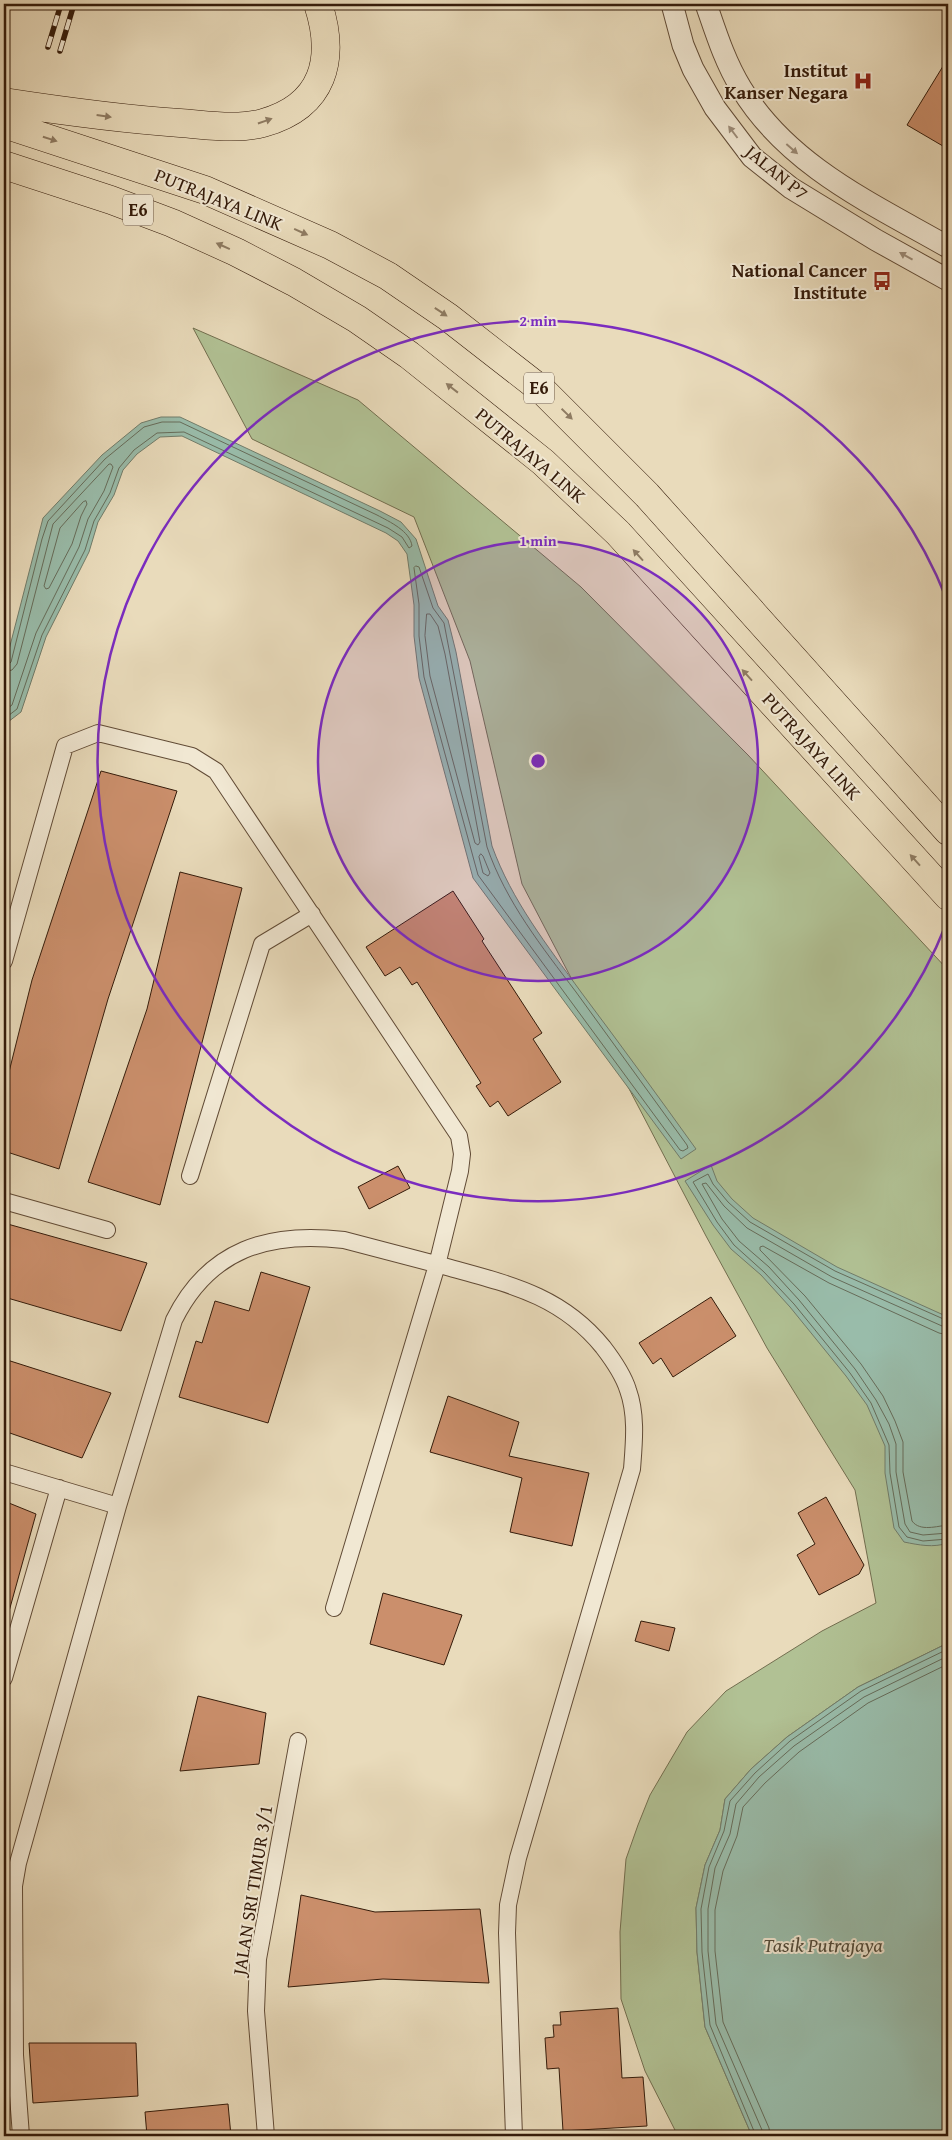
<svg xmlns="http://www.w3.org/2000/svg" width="952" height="2140" viewBox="0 0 952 2140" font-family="'Gentium Book Plus',serif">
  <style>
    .green { fill: #b1c194; stroke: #726e4f }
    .water { fill: #99bcaa; stroke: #717c6a }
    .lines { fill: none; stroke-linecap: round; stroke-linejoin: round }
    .shore { stroke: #666c5a; stroke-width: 1 }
    .building { fill: #cb8f6c; stroke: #341b0a }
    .minor-casing { stroke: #614b36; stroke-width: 18 }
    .tertiary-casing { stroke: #614b36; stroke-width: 23 }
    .motorway-casing { stroke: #341b0a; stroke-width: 29 }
    .minor { stroke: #f1e8d3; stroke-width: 16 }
    .tertiary { stroke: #f1e8d3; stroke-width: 21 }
    .motorway { stroke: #e9dbbb; stroke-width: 28 }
    .rail-casing { stroke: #341b0a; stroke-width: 5.5 }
    .rail { stroke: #f1e8d3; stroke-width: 4; stroke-dasharray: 11; stroke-linecap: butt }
    .oneway { fill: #8e7b62 }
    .oneway2 { fill: #9c8c79 }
    .ring { fill: none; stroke: #7b2cbf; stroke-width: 2.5 }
    .labels { text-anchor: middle; stroke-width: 4; stroke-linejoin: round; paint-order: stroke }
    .shield { fill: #f1e8d3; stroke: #6d5846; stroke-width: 1 }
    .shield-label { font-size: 18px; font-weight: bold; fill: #341b0a }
    .poi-label { font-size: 19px; font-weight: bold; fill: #341b0a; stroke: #f1e8d3; text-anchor: end }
    .street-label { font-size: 19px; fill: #341b0a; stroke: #f1e8d3 }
    .water-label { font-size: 20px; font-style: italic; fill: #524b3a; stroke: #f1e8d3 }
    .centre { fill: #7b2cbf; stroke: #f1e8d3; stroke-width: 2.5 }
    .ring-label { font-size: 15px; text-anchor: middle; font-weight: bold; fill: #7b2cbf; stroke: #f1e8d3; stroke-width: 4; stroke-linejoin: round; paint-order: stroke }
  </style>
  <rect width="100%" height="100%" fill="#e9dbbb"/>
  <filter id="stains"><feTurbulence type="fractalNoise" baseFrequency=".004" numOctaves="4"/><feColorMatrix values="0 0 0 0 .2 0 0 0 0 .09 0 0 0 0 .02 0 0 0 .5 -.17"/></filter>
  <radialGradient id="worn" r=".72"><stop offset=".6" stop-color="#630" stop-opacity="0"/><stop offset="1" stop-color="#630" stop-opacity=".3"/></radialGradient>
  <path class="green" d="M 193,328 L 358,400 L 581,587 L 748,755 L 948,970 L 948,1643 L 858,1687 L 787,1737 L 751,1769 L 725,1799 L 720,1830 L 705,1865 L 696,1908 L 697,1952 L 705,2027 L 752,2136 L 678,2136 L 645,2071 L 621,1999 L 620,1932 L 626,1859 L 638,1825 L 650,1795 L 687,1732 L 726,1691 L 822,1631 L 876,1603 L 855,1490 L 767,1348 L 706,1236 L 522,884 L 470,661 L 414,517 L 252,439 Z"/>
  <path class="water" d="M 161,417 L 180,417 L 380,511 L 401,522 L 416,539 L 438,606 L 448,620 L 456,652 L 492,846 C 512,901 547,945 581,992 C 620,1044 658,1096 696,1149 L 681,1159 L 473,878 L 419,678 L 414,636 L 414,605 L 407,554 L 398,541 L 386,533 L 182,436 L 160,437 L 137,454 L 123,470 L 114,495 L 98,522 L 89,552 L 46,637 L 21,712 L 4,725 L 4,669 L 43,518 L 102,455 L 141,423 Z
    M 711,1165 L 717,1181 L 732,1199 L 753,1218 L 837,1267 L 948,1317 L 948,1543 C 933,1548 919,1545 904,1542 L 894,1528 L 885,1473 L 885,1446 L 867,1405 L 846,1376 L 790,1307 L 761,1275 L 731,1249 L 713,1225 L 685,1181 Z
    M 948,1643 L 948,2136 L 752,2136 L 705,2027 L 697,1952 L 696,1908 L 705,1865 L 720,1830 L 725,1799 L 751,1769 L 787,1737 L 858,1687 Z"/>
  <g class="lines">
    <path class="shore" d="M 86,501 L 87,504 L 81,516 L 72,544 L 49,588 L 46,589 L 44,586 L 60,528 L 83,502 Z
      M 416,566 L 419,567 L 433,608 L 444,623 L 487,847 C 506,902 542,947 576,992 C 613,1043 650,1094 687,1145 L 688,1148 L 683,1151 L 680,1150 L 478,875 L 424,677 L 419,636 L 419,604 L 414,568 Z
      M 427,614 L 430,614 L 438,626 L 445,654 L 480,842 L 478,845 L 475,843 L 430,676 L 425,636 Z
      M 4,666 L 8,665 L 11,662 L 42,539 L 48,521 L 105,459 L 144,427 L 162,422 L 180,422 L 377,515 C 390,522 410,531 412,546 L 409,548 L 402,537 L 388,528 L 184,432 L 157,433 L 134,450 L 119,468 L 110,493 L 94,521 L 85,550 L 42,635 L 17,709 L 4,719
      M 4,672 L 12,670 L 17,664 L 53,524 L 109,464 L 111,464 L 113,467 L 104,491 L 88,519 L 79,547 L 36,633 L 12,705 L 4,711
      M 481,854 L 483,856 L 490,873 L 488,876 L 483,873 L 479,857 Z
      M 948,1321 L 835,1271 L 750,1222 L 728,1202 L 713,1184 L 708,1174 L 693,1182 L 717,1222 L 734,1245 L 764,1272 L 794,1304 L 850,1373 L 871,1403 L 889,1445 L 890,1473 L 899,1527 L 907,1537 L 923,1541 L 948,1539
      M 948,1327 L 942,1326 L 832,1277 L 747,1228 L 724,1206 L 706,1183 L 702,1184 L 722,1219 L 739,1241 L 769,1267 L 799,1300 L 855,1369 L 876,1400 L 889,1424 L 896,1444 L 896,1472 L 905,1524 L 910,1532 L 923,1535 L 948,1533
      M 948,1335 L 939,1333 L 829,1283 L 763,1246 L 760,1247 L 760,1250 L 805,1296 L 861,1364 L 883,1396 L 895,1421 L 903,1442 L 903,1472 L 912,1521 C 920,1532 937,1526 948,1525
      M 756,2136 L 710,2025 L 702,1952 L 701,1909 L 709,1867 L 724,1831 L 730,1801 L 755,1773 L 790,1741 L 861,1691 L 948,1649
      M 763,2136 L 762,2130 L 716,2024 L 708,1951 L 708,1909 L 715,1868 L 730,1834 L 736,1804 L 759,1777 L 794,1746 L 864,1697 L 948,1656
      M 770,2136 L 769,2128 L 723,2022 L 715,1951 L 715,1910 L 723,1871 L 737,1836 L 743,1807 L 765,1783 L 799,1752 L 868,1703 L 948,1664"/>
  </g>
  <path class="building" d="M 948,58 L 948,149 L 907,125 Z
    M 101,771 L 177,791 L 108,999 L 59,1169 L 4,1151 L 4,1092 L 32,980 Z
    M 180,872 L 242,888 L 160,1205 L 88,1182 L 147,1009 Z
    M 453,891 L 484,939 L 482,941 L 542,1033 L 533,1039 L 561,1082 L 508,1116 L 498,1101 L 490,1107 L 476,1086 L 481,1083 L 417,982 L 412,985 L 400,967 L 385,976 L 366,947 Z
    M 398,1166 L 410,1188 L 369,1209 L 358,1187 Z
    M 4,1223 L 147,1263 L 121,1331 L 4,1297 Z
    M 261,1272 L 310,1287 L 268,1423 L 179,1397 L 196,1341 L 202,1343 L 215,1301 L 249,1311 Z
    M 711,1297 L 736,1336 L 673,1377 L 661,1358 L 653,1364 L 639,1343 Z
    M 4,1359 L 111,1393 L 82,1458 L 4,1431 Z
    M 448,1396 L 519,1422 L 509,1456 L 589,1473 L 572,1546 L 510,1532 L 522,1478 L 430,1452 Z
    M 826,1497 L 864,1565 L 859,1574 L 819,1595 L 797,1555 L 815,1544 L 798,1513 Z
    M 4,1501 L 36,1514 L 8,1615 L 4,1614 Z
    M 383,1593 L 462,1615 L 444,1665 L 370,1644 Z
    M 641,1621 L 675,1628 L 669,1651 L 635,1641 Z
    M 198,1696 L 266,1713 L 259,1764 L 180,1771 Z
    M 301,1895 L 375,1912 L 480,1909 L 489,1983 L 383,1979 L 288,1987 Z
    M 618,2008 L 622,2078 L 643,2077 L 647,2126 L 563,2131 L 559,2068 L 547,2069 L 545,2038 L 554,2037 L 553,2025 L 561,2025 L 560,2012 Z
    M 29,2043 L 136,2043 L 138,2096 L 33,2103 Z
    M 228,2104 L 231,2136 L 147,2136 L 145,2112 Z"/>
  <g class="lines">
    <g class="minor-casing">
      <path id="minor" d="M 4,961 L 65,746 L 98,733 L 192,756 L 216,771 L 459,1136 L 462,1154 L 460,1171 L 437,1265 L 334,1608
        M 190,1176 L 262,944 L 312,914
        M 4,1201 L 107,1230
        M 4,1472 L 118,1506
        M 4,1678 L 59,1488
        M 21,2136 L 15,2055 L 14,1886 L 18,1863 L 118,1506 L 174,1320 C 209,1249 269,1231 344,1240 C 378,1249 412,1258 447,1267 C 508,1284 561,1295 603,1347 C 613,1360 623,1374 628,1390 C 637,1415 634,1443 632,1469 L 518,1858 L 508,1905 L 507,1933 L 514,2136
        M 266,2136 L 256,2011 L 258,1959 L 298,1741"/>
    </g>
    <g class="tertiary-casing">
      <path id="tertiary" d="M 672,4 L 683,45 L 693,69 L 715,108 L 752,157 L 791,188 L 876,240 L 948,280
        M 706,4 C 716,33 725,62 741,88 C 788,166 873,204 948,247"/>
    </g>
    <g class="motorway-casing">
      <path id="motorway" d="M 4,102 C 63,111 121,119 180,123 C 208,125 236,130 263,123 C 324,106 336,59 318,4
        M 4,124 L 205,190 L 330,245 L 388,276 L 448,317 L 543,391 L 647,495 L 948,831
        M 4,165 L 111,200 L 172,223 L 236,252 L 294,282 L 357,319 L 409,355 L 543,462 L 618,533 L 948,896"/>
    </g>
    <use href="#minor" class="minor"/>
    <use href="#tertiary" class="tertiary"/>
    <use href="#motorway" class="motorway"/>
    <g class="rail-casing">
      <path id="rail" d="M 48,47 L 61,4
        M 60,51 L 74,4"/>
    </g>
    <use href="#rail" class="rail"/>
  </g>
  <defs><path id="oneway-solid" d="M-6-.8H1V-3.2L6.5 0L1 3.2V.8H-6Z" transform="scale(1.25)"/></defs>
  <g class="oneway">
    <use href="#oneway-solid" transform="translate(104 116) rotate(8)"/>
    <use href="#oneway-solid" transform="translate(265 121) rotate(-19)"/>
    <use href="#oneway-solid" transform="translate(50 139) rotate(18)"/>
    <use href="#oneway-solid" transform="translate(301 232) rotate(24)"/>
    <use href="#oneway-solid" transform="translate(223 246) rotate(-156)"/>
    <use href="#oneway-solid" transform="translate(441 312) rotate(34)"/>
    <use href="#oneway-solid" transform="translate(452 388) rotate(-142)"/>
    <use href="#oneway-solid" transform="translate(567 414) rotate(44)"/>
    <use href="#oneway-solid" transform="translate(638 555) rotate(-132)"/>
    <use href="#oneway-solid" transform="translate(747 675) rotate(-132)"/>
    <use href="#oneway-solid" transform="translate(915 860) rotate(-132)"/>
  </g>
  <g class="oneway2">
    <use href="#oneway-solid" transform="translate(733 132) rotate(-127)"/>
    <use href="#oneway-solid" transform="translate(792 149) rotate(41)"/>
    <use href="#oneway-solid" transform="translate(906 256) rotate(-151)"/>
  </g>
  <circle cx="538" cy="761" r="220" fill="#7b2cbf" fill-opacity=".12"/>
  <g class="ring">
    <circle cx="538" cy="761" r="220"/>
    <path d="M947 922A440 440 0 1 1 947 600"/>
  </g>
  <defs>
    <g id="hospital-bare" transform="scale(1.5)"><path d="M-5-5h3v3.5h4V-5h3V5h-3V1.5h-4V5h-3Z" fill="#8f2418" stroke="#f1e8d3" stroke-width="2.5" paint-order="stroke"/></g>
    <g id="bus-bare" transform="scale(1.5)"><path d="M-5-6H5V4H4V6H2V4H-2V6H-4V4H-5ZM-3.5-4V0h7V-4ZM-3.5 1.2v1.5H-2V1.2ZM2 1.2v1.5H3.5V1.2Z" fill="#8f2418" stroke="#f1e8d3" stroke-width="2.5" paint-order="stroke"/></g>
  </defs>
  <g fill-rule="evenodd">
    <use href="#hospital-bare" x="863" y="81"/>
    <use href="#bus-bare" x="882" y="281"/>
  </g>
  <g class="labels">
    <g class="shield">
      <rect x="123" y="194.5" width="30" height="31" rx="4"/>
      <rect x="524" y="372.5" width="30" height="31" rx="4"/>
    </g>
    <g class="shield-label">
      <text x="138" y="216">E6</text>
      <text x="539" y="394">E6</text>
    </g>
    <g class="poi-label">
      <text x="848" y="77">Institut<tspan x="848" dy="22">Kanser Negara</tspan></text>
      <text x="867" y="277">National Cancer<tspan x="867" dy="22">Institute</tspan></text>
    </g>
    <g class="street-label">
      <text transform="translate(777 172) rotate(39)" y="7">JALAN P7</text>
      <text transform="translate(219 199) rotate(22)" y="7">PUTRAJAYA LINK</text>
      <text transform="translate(531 455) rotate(40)" y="7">PUTRAJAYA LINK</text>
      <text transform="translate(812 746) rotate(48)" y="7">PUTRAJAYA LINK</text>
      <text transform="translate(252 1890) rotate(-81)" y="7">JALAN SRI TIMUR 3/1</text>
    </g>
    <g class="water-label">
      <text x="823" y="1952">Tasik Putrajaya</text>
    </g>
  </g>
  <circle cx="538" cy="761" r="8" class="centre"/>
  <g class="ring-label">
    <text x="538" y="326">2 min</text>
    <text x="538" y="546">1 min</text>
  </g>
  <rect width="952" height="2140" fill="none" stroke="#e9dbbb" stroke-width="20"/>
  <rect x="5" y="5" width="942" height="2130" fill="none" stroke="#341b0a" stroke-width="2.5"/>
  <rect x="10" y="10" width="932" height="2120" fill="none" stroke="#341b0a"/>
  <rect width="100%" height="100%" filter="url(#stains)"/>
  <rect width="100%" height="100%" fill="url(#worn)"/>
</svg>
